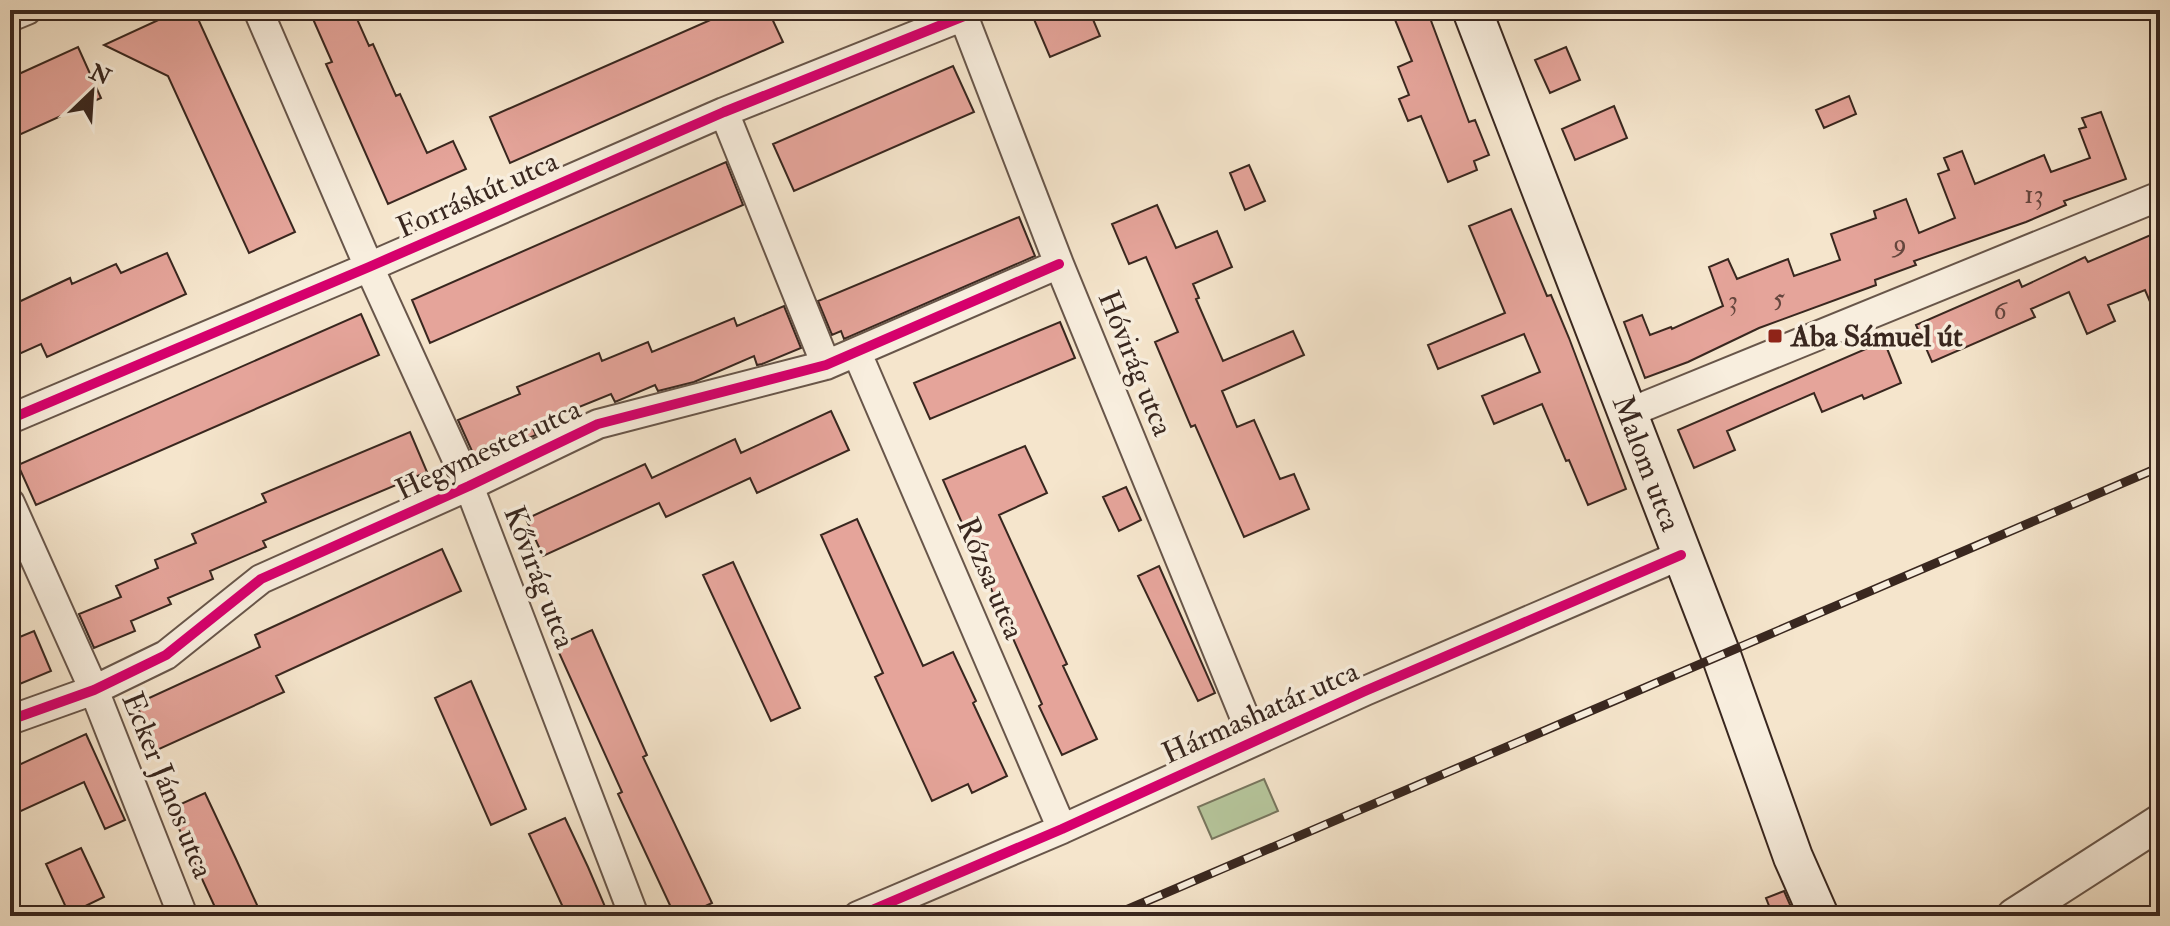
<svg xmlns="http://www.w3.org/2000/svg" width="2170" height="926" viewBox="0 0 2170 926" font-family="'IM FELL Double Pica',serif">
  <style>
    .green { fill: #b6c69c; stroke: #78765e; stroke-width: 2 }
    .building { fill: #e5a49a; stroke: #39271f; stroke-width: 2 }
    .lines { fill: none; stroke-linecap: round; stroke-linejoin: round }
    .minor-casing { stroke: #68564a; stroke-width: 32 }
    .tertiary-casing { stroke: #68564a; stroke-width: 38 }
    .secondary-casing { stroke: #39271f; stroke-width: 42 }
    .minor { stroke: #f8eede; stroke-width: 28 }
    .tertiary { stroke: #f8eede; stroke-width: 34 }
    .secondary { stroke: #f8eede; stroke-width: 38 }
    .rail-casing { stroke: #39271f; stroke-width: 9 }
    .rail { stroke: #f8eede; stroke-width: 6; stroke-dasharray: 18; stroke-linecap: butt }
    .cycleway-casing { stroke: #f8eede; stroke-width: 15 }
    .cycleway { stroke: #d6006c; stroke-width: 10 }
    .poi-dot { fill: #8f2418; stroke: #f8eede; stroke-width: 3 }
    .labels { text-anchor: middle; stroke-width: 7; stroke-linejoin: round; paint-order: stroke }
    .number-label { font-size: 26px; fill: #64463e }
    .street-label { font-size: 30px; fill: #39271f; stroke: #f8eede }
    .poi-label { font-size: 30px; font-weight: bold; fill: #39271f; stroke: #f8eede; text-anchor: start }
  </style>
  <rect width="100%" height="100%" fill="#f5e5cc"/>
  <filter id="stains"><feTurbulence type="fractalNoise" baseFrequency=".0025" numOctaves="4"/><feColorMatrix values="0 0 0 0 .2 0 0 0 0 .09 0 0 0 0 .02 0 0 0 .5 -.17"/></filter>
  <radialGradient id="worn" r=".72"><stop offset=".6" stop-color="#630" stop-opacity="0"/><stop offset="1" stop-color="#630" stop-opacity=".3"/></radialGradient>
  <path class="green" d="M 1264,779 L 1278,811 L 1212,839 L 1198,807 Z"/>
  <path class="building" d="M 180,10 L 194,10 L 295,232 L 249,253 L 168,76 L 104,45 Z
    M 309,10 L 353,10 L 369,46 L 373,44 L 396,96 L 400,94 L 427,153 L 453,141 L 466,169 L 388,204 L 326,64 L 332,62 Z
    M 733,10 L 768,10 L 783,42 L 510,163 L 490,117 Z
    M 1050,10 L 1089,10 L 1100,36 L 1050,57 L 1033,17 Z
    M 1391,10 L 1427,10 L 1469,122 L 1475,120 L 1489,155 L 1474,161 L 1477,170 L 1448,182 L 1421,116 L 1408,121 L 1399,99 L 1409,95 L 1398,67 L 1412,61 Z
    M 78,47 L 101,98 L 10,139 L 10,78 Z
    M 1566,47 L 1580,80 L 1550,93 L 1535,60 Z
    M 953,66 L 974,112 L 794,191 L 773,144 Z
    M 1849,96 L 1856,114 L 1824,128 L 1816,110 Z
    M 1614,106 L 1627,138 L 1575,160 L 1562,129 Z
    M 2101,112 L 2126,179 L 2064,201 L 2066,205 L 2026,222 L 1914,261 L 1916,265 L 1875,280 L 1876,285 L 1759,328 L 1688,362 L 1645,378 L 1624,322 L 1642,315 L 1650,335 L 1671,327 L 1672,329 L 1723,306 L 1709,267 L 1728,259 L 1737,279 L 1788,259 L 1794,276 L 1840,260 L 1831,234 L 1876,218 L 1874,211 L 1906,199 L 1919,233 L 1955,218 L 1938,174 L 1949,170 L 1944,158 L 1962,151 L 1975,184 L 2044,155 L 2051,172 L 2090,158 L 2079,129 L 2086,127 L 2082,118 Z
    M 726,162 L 743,205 L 430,343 L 412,300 Z
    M 1249,165 L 1265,201 L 1245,210 L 1230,173 Z
    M 1157,205 L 1176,248 L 1217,231 L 1232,267 L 1193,284 L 1199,298 L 1196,299 L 1223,361 L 1293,331 L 1304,355 L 1222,391 L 1237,427 L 1254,420 L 1280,479 L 1294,474 L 1309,509 L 1244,537 L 1195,425 L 1191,427 L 1155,342 L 1178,332 L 1146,257 L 1129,264 L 1112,224 Z
    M 1511,209 L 1547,296 L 1551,295 L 1569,338 L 1626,489 L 1588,505 L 1569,460 L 1566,461 L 1542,404 L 1494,424 L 1482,396 L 1540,372 L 1524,334 L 1438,369 L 1428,345 L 1505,313 L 1469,226 Z
    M 1019,217 L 1035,256 L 844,339 L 841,331 L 832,335 L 818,301 Z
    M 2160,231 L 2160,325 L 2145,290 L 2108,305 L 2115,321 L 2087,334 L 2069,292 L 2031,309 L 2035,317 L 1932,362 L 1916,325 L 2019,280 L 2022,287 L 2085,257 L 2088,262 Z
    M 167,253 L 186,294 L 47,357 L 41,344 L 10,358 L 10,306 L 70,278 L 72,284 L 116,264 L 121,273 Z
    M 784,306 L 801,348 L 762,364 L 757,365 L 754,356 L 694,382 L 658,391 L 655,385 L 615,402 L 611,394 L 532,426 L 536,435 L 476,460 L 458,420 L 520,394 L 517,387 L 599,353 L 602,361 L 648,342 L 652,352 L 734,318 L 737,326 Z
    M 361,314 L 379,355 L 36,505 L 18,465 Z
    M 1060,322 L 1075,358 L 930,419 L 914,383 Z
    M 1884,341 L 1901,383 L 1864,399 L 1862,395 L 1822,412 L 1814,393 L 1727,431 L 1735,450 L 1694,468 L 1678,430 Z
    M 831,411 L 849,450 L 757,493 L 750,478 L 666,517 L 659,503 L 543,556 L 526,519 L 645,464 L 652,478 L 735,439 L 741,453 Z
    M 410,432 L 427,472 L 263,541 L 266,547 L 210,571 L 213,579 L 168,598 L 171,604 L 131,621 L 135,631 L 94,648 L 79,614 L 121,597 L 116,586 L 158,568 L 155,560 L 196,543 L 192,534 L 266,502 L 262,494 Z
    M 1025,446 L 1047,493 L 999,515 L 1067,664 L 1063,666 L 1097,739 L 1062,755 L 1039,706 L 1042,704 L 943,480 Z
    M 1126,487 L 1141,520 L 1119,531 L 1103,497 Z
    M 857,519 L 923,666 L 953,652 L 976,701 L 973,703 L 1007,776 L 972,793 L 968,784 L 932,801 L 875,677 L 883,673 L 821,535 Z
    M 442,549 L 461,591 L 276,676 L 284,692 L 157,750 L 136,704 L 260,647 L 255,635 Z
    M 733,562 L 800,708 L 771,721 L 703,575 Z
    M 1159,566 L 1215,693 L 1198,701 L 1138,576 Z
    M 592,630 L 647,755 L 643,757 L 712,903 L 684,916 L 675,916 L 618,794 L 622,792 L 556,646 Z
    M 34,631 L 51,671 L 10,688 L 10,641 Z
    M 471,681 L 526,809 L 491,825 L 435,698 Z
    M 86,734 L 125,820 L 105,829 L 84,782 L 10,816 L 10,769 Z
    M 205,793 L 236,859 L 262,916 L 219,916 L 197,868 L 170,809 Z
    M 565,818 L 588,867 L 609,916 L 567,916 L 529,834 Z
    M 81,848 L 104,897 L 69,914 L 46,864 Z
    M 1784,891 L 1795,916 L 1773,916 L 1766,898 Z"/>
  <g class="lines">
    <g class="minor-casing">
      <path id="minor" d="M 258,10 L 369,267 L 469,486 L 634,916
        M 961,10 L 1059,264 L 1254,740
        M 10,17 L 27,10
        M 724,112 L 826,365
        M 857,353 L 1062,829
        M 1628,413 L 2160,196
        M 10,419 L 369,267 L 724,112 L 964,16
        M 10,503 L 94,690 L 183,916
        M 10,720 L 94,690 L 166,655 L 261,579 L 469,486 L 598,424 L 826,365 L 1059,264
        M 858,916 L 1062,829 L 1365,691 L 1681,555"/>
    </g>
    <g class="tertiary-casing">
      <path id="tertiary" d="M 2014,916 L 2160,822"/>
    </g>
    <g class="secondary-casing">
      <path id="secondary" d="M 1472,10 L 1721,655 L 1793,857 L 1819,916"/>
    </g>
    <use href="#minor" class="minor"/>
    <use href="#tertiary" class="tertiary"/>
    <use href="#secondary" class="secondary"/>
    <g class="rail-casing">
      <path id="rail" d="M 1112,916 L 2160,467"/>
    </g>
    <use href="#rail" class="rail"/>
    <g class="cycleway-casing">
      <path id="cycleway" d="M 10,419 L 369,267 L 724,112 L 964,16
        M 10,720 L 94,690 L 166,655 L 261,579 L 469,486 L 598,424 L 826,365 L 1059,264
        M 858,916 L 1062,829 L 1365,691 L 1681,555"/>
    </g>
    <use href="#cycleway" class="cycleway"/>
  </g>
  <rect class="poi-dot" x="1767" y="328" width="16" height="16" rx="4"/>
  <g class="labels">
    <g class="number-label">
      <text x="2034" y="203">13</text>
      <text x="1900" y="252">9</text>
      <text x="1779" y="307">5</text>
      <text x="1733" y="309">3</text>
      <text x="2000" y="319">6</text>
    </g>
    <g class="street-label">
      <text transform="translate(477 194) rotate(-24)" y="10">Forráskút utca</text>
      <text transform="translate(1136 363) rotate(68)" y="10">Hóvirág utca</text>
      <text transform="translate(488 449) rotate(-25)" y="10">Hegymester utca</text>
      <text transform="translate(1647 463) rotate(69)" y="10">Malom utca</text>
      <text transform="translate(540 577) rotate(69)" y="10">Kővirág utca</text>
      <text transform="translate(991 578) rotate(67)" y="10">Rózsa utca</text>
      <text transform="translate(1260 712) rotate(-24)" y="10">Hármashatár utca</text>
      <text transform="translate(168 785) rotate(68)" y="10">Ecker János utca</text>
    </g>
    <g class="poi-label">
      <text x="1791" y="346">Aba Sámuel út</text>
    </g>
  </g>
  <rect width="2170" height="926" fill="none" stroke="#f5e5cc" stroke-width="40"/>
  <rect x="12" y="12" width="2146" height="902" fill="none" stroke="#39271f" stroke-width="4"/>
  <rect x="20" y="20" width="2130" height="886" fill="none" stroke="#39271f" stroke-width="2"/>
  <g transform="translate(92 92) rotate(25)" stroke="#f8eede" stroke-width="6" paint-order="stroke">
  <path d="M0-6L14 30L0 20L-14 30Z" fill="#39271f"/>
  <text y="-12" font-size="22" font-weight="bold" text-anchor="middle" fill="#39271f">N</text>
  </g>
  <rect width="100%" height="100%" filter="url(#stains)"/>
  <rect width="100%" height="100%" fill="url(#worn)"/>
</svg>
